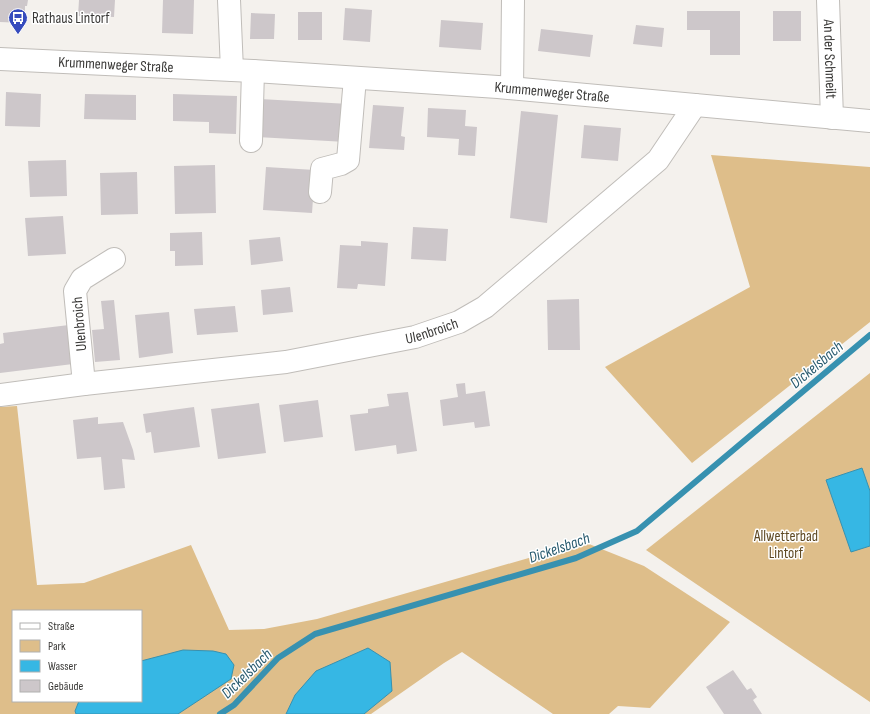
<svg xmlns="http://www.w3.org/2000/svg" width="870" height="714" viewBox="0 0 870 714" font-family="'Sofia Sans Condensed',sans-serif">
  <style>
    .green { fill: #debe8a; fill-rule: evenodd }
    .water { fill: #36b7e4; stroke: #3791b0 }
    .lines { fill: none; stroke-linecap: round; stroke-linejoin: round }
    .stream { stroke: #3791b0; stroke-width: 6 }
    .building { fill: #cdc7ca }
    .minor-casing { stroke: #c0bdb9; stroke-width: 24 }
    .major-casing { stroke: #c0bdb9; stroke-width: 24 }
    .minor { stroke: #fff; stroke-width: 22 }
    .major { stroke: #fff; stroke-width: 22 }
    .labels { text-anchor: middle; stroke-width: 3; stroke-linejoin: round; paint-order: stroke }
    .poi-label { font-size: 15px; fill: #3a3937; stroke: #fff; text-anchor: start }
    .street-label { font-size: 15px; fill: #3a3937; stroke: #fff }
    .park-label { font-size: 15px; fill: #5e4822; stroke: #fff }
    .water-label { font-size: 16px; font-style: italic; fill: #295b6f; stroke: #fff }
  </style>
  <rect width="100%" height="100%" fill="#f4f1ed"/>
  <path class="green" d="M 711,155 L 870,167 L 870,322 L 692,463 L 605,367 L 750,287 Z
    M 870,373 L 870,702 L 646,550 Z
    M 17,406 L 37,585 L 84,583 L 191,545 L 229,630 L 264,629 L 317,619 L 584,542 L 644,566 L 730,622 L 650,708 L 618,706 L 609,714 L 553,714 L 462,652 L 444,663 L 371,714 L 0,714 L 0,407 ZM 13,611 L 141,611 L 141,701 L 13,701 Z"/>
  <path class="water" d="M 862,468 L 870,491 L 870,546 L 851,552 L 826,480 Z
    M 368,648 L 390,662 L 392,691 L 364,714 L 286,714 L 295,695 L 316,671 Z
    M 183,650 L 213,651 L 226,654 L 234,665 L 231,679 L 178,714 L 76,714 L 75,711 L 79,701 L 141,701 L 141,661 Z"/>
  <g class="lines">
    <path class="stream" d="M 220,714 L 234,705 L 278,658 L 315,634 L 576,558 L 637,531 L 870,335"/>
  </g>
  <path class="building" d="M 0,0 L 28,0 L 27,6 L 25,6 L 25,23 L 0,22 Z
    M 79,0 L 115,0 L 114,17 L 78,16 Z
    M 163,0 L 194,0 L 193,34 L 162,33 Z
    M 345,8 L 372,10 L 370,42 L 343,40 Z
    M 687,11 L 740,11 L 740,55 L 710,55 L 710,30 L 687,30 Z
    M 773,11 L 801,11 L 801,41 L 773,41 Z
    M 298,12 L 322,12 L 322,40 L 298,40 Z
    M 251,13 L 275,14 L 274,39 L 250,39 Z
    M 441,20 L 483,23 L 481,50 L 439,47 Z
    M 636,25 L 664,28 L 662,47 L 633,44 Z
    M 541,29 L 593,35 L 590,57 L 538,51 Z
    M 6,92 L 41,94 L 40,127 L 5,126 Z
    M 85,94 L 136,95 L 136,120 L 84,119 Z
    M 173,94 L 237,96 L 236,134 L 209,133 L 209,122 L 173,121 Z
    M 260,99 L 349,104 L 346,142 L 257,137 Z
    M 373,105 L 404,107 L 401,136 L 405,137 L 404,150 L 369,148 Z
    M 428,108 L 466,110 L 465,126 L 477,127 L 475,156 L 458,155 L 459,139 L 427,137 Z
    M 521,111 L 558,115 L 547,223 L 510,218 Z
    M 584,125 L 621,128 L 618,161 L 581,158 Z
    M 66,160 L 67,196 L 30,197 L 28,161 Z
    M 215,165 L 216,213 L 175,214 L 174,166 Z
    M 266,167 L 315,170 L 312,213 L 263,210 Z
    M 137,172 L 138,214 L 101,215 L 100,173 Z
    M 63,216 L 66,254 L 28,256 L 25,218 Z
    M 413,227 L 448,229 L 446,261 L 411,259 Z
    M 202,232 L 203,265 L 175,266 L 175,251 L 170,251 L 170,233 Z
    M 280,237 L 283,261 L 251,265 L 249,240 Z
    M 361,241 L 388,243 L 385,286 L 358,284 L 357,289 L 337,288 L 340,245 L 361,246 Z
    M 290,287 L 293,312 L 263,315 L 261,290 Z
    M 579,299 L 580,350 L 548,350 L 547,300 Z
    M 114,300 L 120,360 L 95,362 L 92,330 L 104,329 L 101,301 Z
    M 235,306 L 238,332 L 197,335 L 194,309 Z
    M 169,312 L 173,353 L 139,358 L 135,315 Z
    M 69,325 L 73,364 L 0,373 L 0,344 L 4,343 L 3,333 Z
    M 465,383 L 466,394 L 485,391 L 490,426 L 475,428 L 474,422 L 443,426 L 440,400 L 458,397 L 456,384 Z
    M 408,392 L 417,451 L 397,454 L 396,445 L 355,451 L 350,415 L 368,413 L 368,409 L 389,406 L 387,394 Z
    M 318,400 L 323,437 L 284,442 L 279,405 Z
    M 259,403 L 266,453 L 218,459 L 211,409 Z
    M 194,407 L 200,447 L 154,453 L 151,432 L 146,433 L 143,414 Z
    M 98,417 L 98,424 L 123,422 L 133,450 L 135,460 L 122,459 L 125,488 L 104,490 L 101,457 L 77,459 L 73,420 Z
    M 733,670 L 747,690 L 751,688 L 757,697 L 753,700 L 762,714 L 724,714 L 706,687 Z"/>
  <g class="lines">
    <g class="minor-casing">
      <g id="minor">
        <path d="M 229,0 L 232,70"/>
        <path id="s1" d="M 828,0 L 832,118"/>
        <path d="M 512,88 L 513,0"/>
        <path d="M 251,141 L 253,71"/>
        <path d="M 320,192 L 322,169 L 341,164 L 348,160 L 355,78"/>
        <path d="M 84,384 L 75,291 L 82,279 L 114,259"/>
      </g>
    </g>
    <g class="major-casing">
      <g id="major">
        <path id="s2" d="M 0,59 L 253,71 L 498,87 L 870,121"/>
        <path id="s3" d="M 0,395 L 84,384 L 286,362 L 415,337 L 459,322 L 485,307 L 658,160 L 695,105"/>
      </g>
    </g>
    <use href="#minor" class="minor"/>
    <use href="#major" class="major"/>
  </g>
  <defs>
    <g id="bus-pin" transform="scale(1)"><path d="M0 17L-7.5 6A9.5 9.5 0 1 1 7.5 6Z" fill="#364bbd" stroke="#fff"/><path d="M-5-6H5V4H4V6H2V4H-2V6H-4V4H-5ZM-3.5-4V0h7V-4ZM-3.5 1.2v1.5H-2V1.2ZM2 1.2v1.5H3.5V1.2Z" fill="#fff"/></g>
  </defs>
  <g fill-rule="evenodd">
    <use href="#bus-pin" x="18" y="18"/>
  </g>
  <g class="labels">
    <g class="poi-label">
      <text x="32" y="23">Rathaus Lintorf</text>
    </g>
    <g class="street-label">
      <text dy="5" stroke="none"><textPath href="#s1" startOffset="59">An der Schmeilt</textPath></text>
      <text dy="5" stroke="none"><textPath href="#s2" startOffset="116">Krummenweger Straße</textPath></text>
      <text dy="5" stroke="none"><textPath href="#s2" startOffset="553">Krummenweger Straße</textPath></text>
      <text transform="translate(79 324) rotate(-95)" y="5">Ulenbroich</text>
      <text dy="5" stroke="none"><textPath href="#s3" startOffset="437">Ulenbroich</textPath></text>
    </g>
    <g class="park-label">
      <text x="786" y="541">Allwetterbad<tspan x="786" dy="17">Lintorf</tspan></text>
    </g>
    <g class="water-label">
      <text transform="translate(816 364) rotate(-40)" y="6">Dickelsbach</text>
      <text transform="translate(559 547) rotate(-19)" y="6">Dickelsbach</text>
      <text transform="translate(246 673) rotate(-44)" y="6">Dickelsbach</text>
    </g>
  </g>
  <rect x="12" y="610" width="130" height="92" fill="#ffffff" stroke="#b0b0af"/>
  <rect x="20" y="623" width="20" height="6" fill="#ffffff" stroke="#b0b0af"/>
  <text x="48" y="630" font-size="12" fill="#3a3937">Straße</text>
  <rect x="20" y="640" width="20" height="12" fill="#debe8a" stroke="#b0b0af"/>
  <text x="48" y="650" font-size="12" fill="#3a3937">Park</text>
  <rect x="20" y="660" width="20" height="12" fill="#36b7e4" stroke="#b0b0af"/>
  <text x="48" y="670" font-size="12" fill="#3a3937">Wasser</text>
  <rect x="20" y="680" width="20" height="12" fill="#cdc7ca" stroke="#b0b0af"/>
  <text x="48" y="690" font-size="12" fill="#3a3937">Gebäude</text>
</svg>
